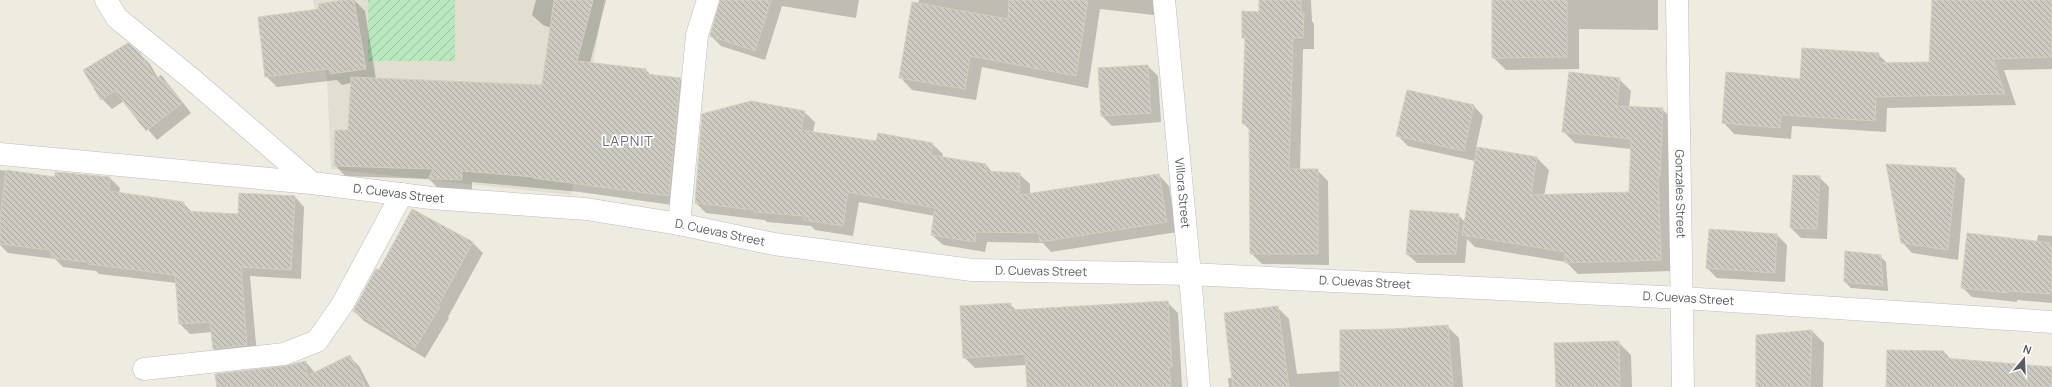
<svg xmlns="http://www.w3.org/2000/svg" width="2052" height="387" viewBox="0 0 2052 387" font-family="Manrope,sans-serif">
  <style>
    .education { fill: #e0dfd0 }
    .garden { fill: url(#garden-furrows) }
    .shadow { fill: #0003 }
    .building { fill: url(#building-back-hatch); stroke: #d3cfbe }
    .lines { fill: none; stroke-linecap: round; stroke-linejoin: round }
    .street-casing { stroke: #bbbdc3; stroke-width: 23 }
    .street { stroke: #fff; stroke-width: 22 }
    .labels { text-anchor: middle; stroke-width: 3.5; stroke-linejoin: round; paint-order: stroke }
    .street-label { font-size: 12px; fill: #595c63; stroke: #fff }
    .quarter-label { font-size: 14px; letter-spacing: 1px; fill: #696e75; stroke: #fff }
  </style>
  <defs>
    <pattern id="garden-furrows" width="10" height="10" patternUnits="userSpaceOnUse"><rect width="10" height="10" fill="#b9e8bf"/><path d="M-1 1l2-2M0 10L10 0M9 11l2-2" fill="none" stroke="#99bf9f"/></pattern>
    <pattern id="building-back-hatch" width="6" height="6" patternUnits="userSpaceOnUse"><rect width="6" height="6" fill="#cdcbc1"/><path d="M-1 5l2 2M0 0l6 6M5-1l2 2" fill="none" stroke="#a9a8a0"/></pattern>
  </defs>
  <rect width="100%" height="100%" fill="#eeece0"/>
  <path class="education" d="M 313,0 L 604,0 L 571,195 L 331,169 L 327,79 Z"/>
  <path class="garden" d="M 368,0 L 455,0 L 455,61 L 368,61 Z"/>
  <path class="shadow" d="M 351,0 L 354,0 L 365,11 L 376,79 L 543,86 L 551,28 L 543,25 L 532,15 L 536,0 L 606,0 L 590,63 L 646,70 L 652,76 L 680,79 L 690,90 L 679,206 L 580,192 L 472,182 L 472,190 L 439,189 L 429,179 L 345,176 L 335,165 L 349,131 L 351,83 L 342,85 L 337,80 L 277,87 L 266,76 L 320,10 Z
    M 721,0 L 859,0 L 856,18 L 782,6 L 765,60 L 721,46 L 711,36 Z
    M 919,0 L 1156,0 L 1154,15 L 1100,9 L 1088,88 L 982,67 L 976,100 L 912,90 L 900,77 Z
    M 1260,0 L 1311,0 L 1312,21 L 1314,24 L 1314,49 L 1303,49 L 1300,170 L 1317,170 L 1328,181 L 1329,265 L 1262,264 L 1251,253 L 1250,130 L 1243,123 L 1246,40 L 1243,37 L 1260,12 Z
    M 1493,0 L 1658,0 L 1658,30 L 1579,29 L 1579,69 L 1506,70 L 1493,57 Z
    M 1933,0 L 2052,0 L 2052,69 L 2004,70 L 2016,105 L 1887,108 L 1886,132 L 1792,126 L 1791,139 L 1734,134 L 1723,122 L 1801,81 L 1878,54 L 1888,64 L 1930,63 Z
    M 140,54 L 150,64 L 158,78 L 161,76 L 170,86 L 191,113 L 157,140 L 124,101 L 112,109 L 102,99 Z
    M 1148,66 L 1158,76 L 1161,122 L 1112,126 L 1102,116 Z
    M 1619,79 L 1631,91 L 1629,107 L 1662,109 L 1674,121 L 1672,187 L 1669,187 L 1672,271 L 1578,274 L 1566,262 L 1475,247 L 1467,239 L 1465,263 L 1417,263 L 1407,254 L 1458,215 L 1465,222 L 1475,161 L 1408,146 L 1398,136 L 1474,106 L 1483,116 L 1476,148 L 1537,158 L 1549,170 L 1544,196 L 1630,193 L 1631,149 L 1575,143 L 1563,131 Z
    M 804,112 L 815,122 L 813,133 L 877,142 L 932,144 L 943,154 L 942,158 L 986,165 L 993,173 L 1019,174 L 1030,184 L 1030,195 L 1159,175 L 1169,186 L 1177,232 L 1051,252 L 1043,243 L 987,242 L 985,252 L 943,245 L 932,235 L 935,216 L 859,202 L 853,236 L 815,230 L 811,226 L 767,222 L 765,220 L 706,213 L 696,203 Z
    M 1955,169 L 1965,179 L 1958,260 L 1912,253 L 1902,242 Z
    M 0,170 L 56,178 L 110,178 L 120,188 L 119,194 L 183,203 L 193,213 L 239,216 L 295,197 L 304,207 L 301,279 L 250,276 L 257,355 L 224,358 L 214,349 L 212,332 L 190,334 L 180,324 L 177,283 L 99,274 L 96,271 L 63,267 L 55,259 L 8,253 L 0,245 Z
    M 1819,177 L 1829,187 L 1827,239 L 1801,238 L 1791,228 Z
    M 412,210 L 473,243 L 483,253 L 448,317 L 449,318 L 425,358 L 364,321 L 354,311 L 379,271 Z
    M 1777,235 L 1787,245 L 1785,282 L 1717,278 L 1707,268 Z
    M 2038,235 L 2052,236 L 2052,303 L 2017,300 L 2017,302 L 1972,297 L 1962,287 L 2037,242 Z
    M 1880,256 L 1886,262 L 1888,291 L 1851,288 L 1845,282 Z
    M 1167,302 L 1178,313 L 1182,387 L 1028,387 L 1026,365 L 975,368 L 964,357 L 1010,304 L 1017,311 Z
    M 1277,307 L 1289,319 L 1297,374 L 1341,371 L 1393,330 L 1447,326 L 1459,338 L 1463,387 L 1229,387 L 1228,378 L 1233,378 Z
    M 1812,331 L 1824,343 L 1823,387 L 1757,387 Z
    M 1618,342 L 1631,355 L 1632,387 L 1557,387 Z
    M 1944,352 L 1951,359 L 2052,377 L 2052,387 L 1887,387 Z
    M 350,357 L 359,366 L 370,387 L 218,387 L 306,362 L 315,373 Z"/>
  <path class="building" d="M 344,0 L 354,0 L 366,69 L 330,74 L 329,69 L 265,77 L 258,17 L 319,9 L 318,4 Z
    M 554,0 L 593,0 L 577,61 L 646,69 L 646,74 L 680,78 L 669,196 L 533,178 L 534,177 L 462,171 L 462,180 L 428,179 L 433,169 L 334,166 L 335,130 L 348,130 L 351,77 L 542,85 Z
    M 720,0 L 771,0 L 755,51 L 710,36 Z
    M 1009,0 L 1088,0 L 1076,76 L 970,56 L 965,89 L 899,78 L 912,2 L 1008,19 Z
    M 1259,0 L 1301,0 L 1301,12 L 1304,12 L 1303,38 L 1293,38 L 1289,169 L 1318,169 L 1318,254 L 1250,254 L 1249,124 L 1242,124 L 1245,38 L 1242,38 L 1242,11 L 1259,12 Z
    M 1492,0 L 1567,0 L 1567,57 L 1492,58 Z
    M 1932,0 L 2052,0 L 2052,57 L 1993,59 L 2005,94 L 1876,97 L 1875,121 L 1781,115 L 1780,128 L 1722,123 L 1726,72 L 1800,79 L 1802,48 L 1879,53 L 1878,63 L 1929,62 Z
    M 128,43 L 140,53 L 156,79 L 161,75 L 182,103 L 146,131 L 115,91 L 101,100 L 83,70 Z
    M 1148,65 L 1151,113 L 1101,116 L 1098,68 Z
    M 1569,72 L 1620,78 L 1617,106 L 1663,108 L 1660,176 L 1658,176 L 1661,260 L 1565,263 L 1565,252 L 1462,235 L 1477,147 L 1537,157 L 1531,195 L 1629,192 L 1631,139 L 1562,132 Z
    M 1407,90 L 1474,105 L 1464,151 L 1396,136 Z
    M 751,101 L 805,111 L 801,130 L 876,141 L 878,133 L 933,143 L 931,155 L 986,164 L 985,171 L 1020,173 L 1019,195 L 1159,174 L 1167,222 L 1040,242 L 1038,233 L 976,232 L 975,242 L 931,235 L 935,208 L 848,192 L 843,226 L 804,220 L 804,216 L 755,212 L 755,210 L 695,203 L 702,114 Z
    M 1886,164 L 1956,168 L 1948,250 L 1901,243 Z
    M 6,170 L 55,177 L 55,172 L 110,177 L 109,191 L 184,202 L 184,211 L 238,214 L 239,193 L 295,196 L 291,270 L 241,267 L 247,345 L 213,349 L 210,322 L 179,324 L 175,275 L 88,264 L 88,262 L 52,258 L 50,250 L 0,244 L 0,219 Z
    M 1793,175 L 1820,176 L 1817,229 L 1790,228 Z
    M 412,209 L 473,242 L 438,306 L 440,307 L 415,348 L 353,311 L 376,269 L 379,270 Z
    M 1410,210 L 1459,214 L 1456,254 L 1406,254 Z
    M 1709,229 L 1777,234 L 1775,273 L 1706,268 Z
    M 1967,233 L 2052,243 L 2052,294 L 2008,291 L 2007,293 L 1961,288 Z
    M 1845,251 L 1881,255 L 1883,286 L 1844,282 Z
    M 1168,301 L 1172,367 L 1169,367 L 1171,387 L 1027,387 L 1025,354 L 963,358 L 960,306 L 1011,303 L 1011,310 Z
    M 1278,306 L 1289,387 L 1233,387 L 1224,313 Z
    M 1448,325 L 1453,387 L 1340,387 L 1340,330 L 1393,329 Z
    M 1812,330 L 1810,387 L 1756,387 L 1756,335 Z
    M 1619,341 L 1620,387 L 1556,387 L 1554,343 Z
    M 1887,350 L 1944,351 L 1944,358 L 2052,367 L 2052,387 L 1886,387 Z
    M 350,355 L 366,387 L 217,387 L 215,374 L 285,366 L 306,361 L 307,376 Z"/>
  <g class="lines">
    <g class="street-casing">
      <g id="street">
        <path id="s1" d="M 106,0 L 117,18 L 193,80 L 312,183 L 431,198 L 586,209 L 679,224 L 774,244 L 972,270 L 1190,274 L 1683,298 L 2052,322"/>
        <path id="s2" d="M 1164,0 L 1190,274 L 1199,387"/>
        <path id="s3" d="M 1677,0 L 1683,387"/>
        <path d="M 0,154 L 312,183"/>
        <path d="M 679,224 L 697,35 L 708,0"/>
        <path d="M 144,369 L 284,354 L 317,341 L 342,305 L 402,194"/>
      </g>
    </g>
    <use href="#street" class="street"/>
  </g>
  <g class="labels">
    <g class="street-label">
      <text dy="4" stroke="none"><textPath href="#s1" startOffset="364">D. Cuevas Street</textPath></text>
      <text dy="4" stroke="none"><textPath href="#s2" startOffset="194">Villora Street</textPath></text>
      <text dy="4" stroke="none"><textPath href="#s3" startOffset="194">Gonzales Street</textPath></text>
      <text dy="4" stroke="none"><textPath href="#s1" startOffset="688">D. Cuevas Street</textPath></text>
      <text dy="4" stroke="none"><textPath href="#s1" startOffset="1012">D. Cuevas Street</textPath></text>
      <text dy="4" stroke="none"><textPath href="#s1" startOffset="1336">D. Cuevas Street</textPath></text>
      <text dy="4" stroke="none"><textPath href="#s1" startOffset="1660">D. Cuevas Street</textPath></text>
    </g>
    <g class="quarter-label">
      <text x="628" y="146">LAPNIT</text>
    </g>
  </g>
  <g transform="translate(2024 359) rotate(19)" stroke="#ffffff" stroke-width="3" paint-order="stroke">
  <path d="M0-3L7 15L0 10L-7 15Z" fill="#595c63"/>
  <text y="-6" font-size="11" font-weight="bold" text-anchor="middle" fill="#595c63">N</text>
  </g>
</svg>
